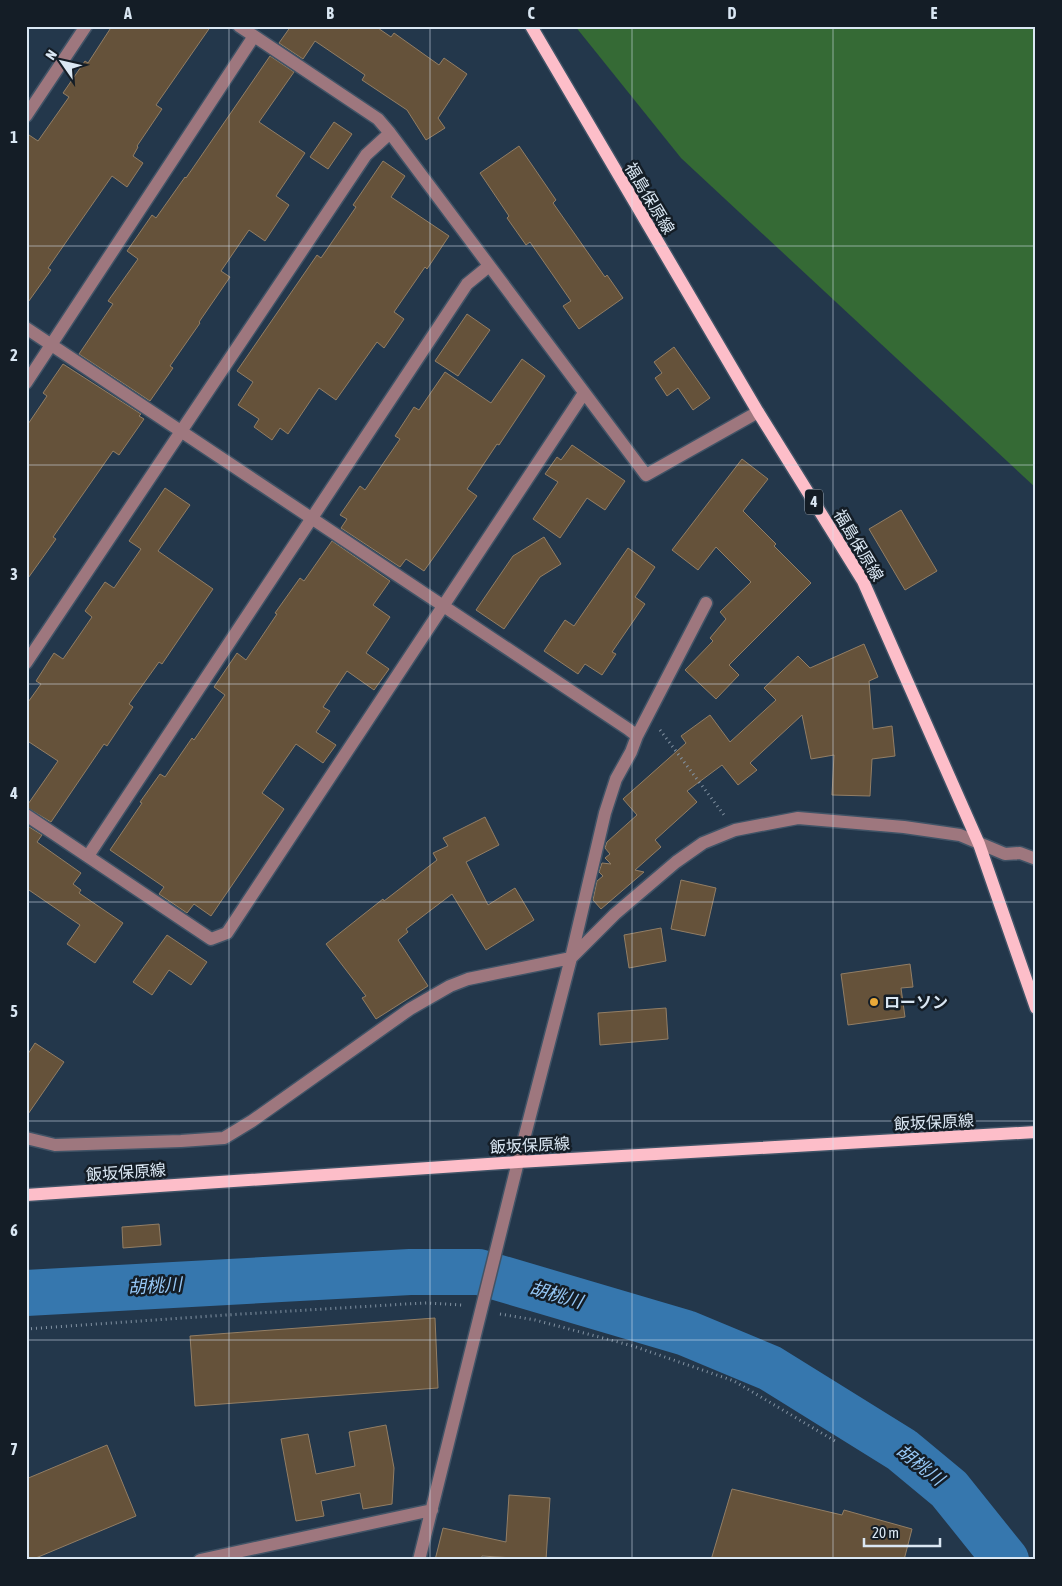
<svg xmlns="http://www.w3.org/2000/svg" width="1062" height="1586" viewBox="0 0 1062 1586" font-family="'Asap Condensed','Noto Sans JP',sans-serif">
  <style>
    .green { fill: #356a35 }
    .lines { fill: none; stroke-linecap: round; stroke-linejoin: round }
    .river { stroke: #3677ae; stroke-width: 46 }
    .building { fill: #65523a; stroke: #927e65 }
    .minor-casing { stroke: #405366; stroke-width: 15 }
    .major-casing { stroke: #405366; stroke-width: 15 }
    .path { stroke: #8393a3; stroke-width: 3; stroke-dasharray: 1 4; stroke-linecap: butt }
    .minor { stroke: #9e777e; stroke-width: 12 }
    .major { stroke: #fdbec9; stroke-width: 12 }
    .grid { fill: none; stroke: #dae7f3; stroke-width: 1; stroke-opacity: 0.55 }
    .poi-dot { fill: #eaaa39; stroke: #141d26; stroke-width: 2 }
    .labels { text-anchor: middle; stroke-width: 5; stroke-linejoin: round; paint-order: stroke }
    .shield { fill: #141d26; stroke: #9faab6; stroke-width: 1 }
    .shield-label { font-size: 15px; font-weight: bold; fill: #dae7f3 }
    .street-label { font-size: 16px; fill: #dae7f3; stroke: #141d26 }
    .poi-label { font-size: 16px; font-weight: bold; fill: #dae7f3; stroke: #141d26; text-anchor: start }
    .water-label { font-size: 18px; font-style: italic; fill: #96c7f5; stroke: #141d26 }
    .neatline { fill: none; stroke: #dae7f3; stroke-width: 2 }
    .grid-label { font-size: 16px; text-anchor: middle; font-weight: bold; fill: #dae7f3 }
  </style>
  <rect width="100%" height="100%" fill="#23374b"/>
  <path class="green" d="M 575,26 L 1036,26 L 1036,488 L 681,158 Z"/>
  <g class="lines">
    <path class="river" d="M 26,1293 L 410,1272 L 479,1272 L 686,1333 L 770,1368 L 902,1450 L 949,1489 L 1006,1560"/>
  </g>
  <path class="building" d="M 112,26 L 211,26 L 156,105 L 162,109 L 137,146 L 138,147 L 133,156 L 143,163 L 127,187 L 112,176 L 48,268 L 51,270 L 26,305 L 26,133 L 38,141 L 69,97 L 63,93 L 85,61 L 88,63 Z
    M 291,26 L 375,26 L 391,37 L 394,33 L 439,65 L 444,58 L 467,74 L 438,118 L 445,128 L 426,140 L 407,110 L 362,80 L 365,75 L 315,41 L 303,59 L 279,43 Z
    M 270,56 L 294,72 L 259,122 L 305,153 L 276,196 L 289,205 L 265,241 L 249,230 L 221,271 L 230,277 L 199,322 L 200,323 L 170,366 L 173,368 L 150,401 L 79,354 L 113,304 L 108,301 L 138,259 L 127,251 L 152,215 L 156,218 L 185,177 L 186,178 Z
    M 334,122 L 352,134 L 328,169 L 310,157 Z
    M 519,146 L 556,200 L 553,203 L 605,277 L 607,275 L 623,298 L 579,329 L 563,306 L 571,301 L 530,242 L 526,245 L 507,218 L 509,216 L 480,173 Z
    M 383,161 L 405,176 L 391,197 L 449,236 L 427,269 L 425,267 L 394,312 L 404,319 L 384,348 L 377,342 L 336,400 L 319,388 L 288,434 L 280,428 L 272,440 L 254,427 L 259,419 L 238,405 L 253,382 L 237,371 L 317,255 L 321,258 L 356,207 L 353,205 Z
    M 467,314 L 490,330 L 458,376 L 435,361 Z
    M 674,347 L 710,398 L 693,410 L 678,388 L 667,396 L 655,378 L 662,373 L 654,362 Z
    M 522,359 L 545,376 L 499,445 L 497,444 L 467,489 L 477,496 L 424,571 L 406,559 L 400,567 L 341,528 L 347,519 L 340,515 L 360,486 L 365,490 L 400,439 L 395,436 L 414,407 L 419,410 L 445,372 L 491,403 Z
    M 63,364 L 141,414 L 139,416 L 144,419 L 119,455 L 113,451 L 53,537 L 56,539 L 26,581 L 26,427 L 47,396 L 43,393 Z
    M 572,445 L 625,481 L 605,510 L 587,498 L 560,538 L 533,519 L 558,482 L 545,474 L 557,457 L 561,460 Z
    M 742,459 L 768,479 L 743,511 L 776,544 L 774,546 L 811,583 L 729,665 L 739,675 L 716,699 L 685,670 L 713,641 L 710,638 L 726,619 L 720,612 L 751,582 L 716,547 L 698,570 L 672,550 Z
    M 165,488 L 190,505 L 158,551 L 213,589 L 162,664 L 159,662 L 129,704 L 133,707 L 107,746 L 104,744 L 51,822 L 26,807 L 58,761 L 26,740 L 26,705 L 41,684 L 36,681 L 54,653 L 63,659 L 92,617 L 85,611 L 105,582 L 114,588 L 141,549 L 129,541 Z
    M 901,510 L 937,571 L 905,590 L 869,529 Z
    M 544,537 L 561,564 L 540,577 L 504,629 L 476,610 L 513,556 Z
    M 332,541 L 390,581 L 373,605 L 390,617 L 366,653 L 389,669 L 374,690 L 347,671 L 323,707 L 330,711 L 316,732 L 336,745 L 323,763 L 296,744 L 262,793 L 284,809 L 211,916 L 194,904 L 187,913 L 159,894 L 164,887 L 110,850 L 142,803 L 140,802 L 160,774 L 165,777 L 192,738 L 194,740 L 225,695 L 214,687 L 237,653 L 246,660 L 277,614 L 275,613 L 300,578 L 304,581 Z
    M 628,548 L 655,567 L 635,597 L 645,604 L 612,652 L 616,654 L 602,675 L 585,664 L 578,674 L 544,651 L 565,620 L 574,626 Z
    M 864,644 L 878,677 L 869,681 L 873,729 L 892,726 L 895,756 L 872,759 L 870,796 L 832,795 L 834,755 L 811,759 L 802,715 L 750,763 L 757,770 L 738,785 L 722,765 L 687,791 L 697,802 L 655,840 L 661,847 L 635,870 L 644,872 L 601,909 L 593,900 L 597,881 L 603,876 L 599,872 L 602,863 L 611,864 L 605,858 L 610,854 L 605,848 L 607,842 L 637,815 L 623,799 L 686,743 L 681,736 L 710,715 L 730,742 L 776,700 L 764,688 L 798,656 L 810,668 Z
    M 485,817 L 499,845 L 466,862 L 488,905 L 515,888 L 534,920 L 486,950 L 452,894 L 406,929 L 408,932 L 398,940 L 428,986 L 376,1019 L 362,998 L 366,996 L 326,944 L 383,899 L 384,901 L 437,860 L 433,853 L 448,846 L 443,838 Z
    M 26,825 L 42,835 L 37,842 L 81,873 L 73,884 L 81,890 L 79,893 L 123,923 L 95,963 L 67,944 L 80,925 L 26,888 Z
    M 681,880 L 716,888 L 705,936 L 671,929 Z
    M 661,928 L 666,961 L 629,968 L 624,935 Z
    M 167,935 L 207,962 L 191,985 L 169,970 L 152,995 L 133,982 Z
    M 910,964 L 913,987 L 901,988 L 905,1017 L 848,1025 L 841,974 Z
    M 666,1008 L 668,1039 L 600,1045 L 598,1013 Z
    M 35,1043 L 64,1062 L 26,1117 L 26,1057 Z
    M 159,1224 L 161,1245 L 123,1248 L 122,1227 Z
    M 435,1318 L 438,1388 L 195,1406 L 190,1336 Z
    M 386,1425 L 394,1468 L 392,1504 L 363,1509 L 360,1493 L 321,1501 L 324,1516 L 296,1521 L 281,1439 L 308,1434 L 316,1474 L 355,1466 L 349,1432 Z
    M 107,1445 L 136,1516 L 31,1560 L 26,1560 L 26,1479 Z
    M 732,1489 L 842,1515 L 844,1510 L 912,1529 L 904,1560 L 711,1560 Z
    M 509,1495 L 550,1498 L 546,1560 L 482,1556 L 481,1560 L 435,1560 L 443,1528 L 506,1542 Z"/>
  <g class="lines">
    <g class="minor-casing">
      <path id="minor" d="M 239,26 L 378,119 L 390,133 L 646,475 L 758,412
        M 26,116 L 86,26
        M 26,328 L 628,729 L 637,736 L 631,752 L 616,779 L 605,813 L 571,958 L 518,1162 L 419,1560
        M 26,383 L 254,36
        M 26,663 L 366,155 L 390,133
        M 637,736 L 706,603
        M 26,815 L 211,939 L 227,933 L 584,393
        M 88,856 L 467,284 L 489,266
        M 26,1138 L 55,1145 L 181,1141 L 224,1138 L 252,1121 L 410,1009 L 450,986 L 468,979 L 571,958 L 615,914 L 676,862 L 703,843 L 735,830 L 798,818 L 904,827 L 960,835 L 1005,854 L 1020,853 L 1036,859
        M 200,1560 L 432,1510"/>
    </g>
    <g class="major-casing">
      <path id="major" d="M 531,26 L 758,412 L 863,581 L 979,844 L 1036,1008
        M 26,1195 L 518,1162 L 1036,1132"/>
    </g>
    <path class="path" d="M 660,730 L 724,815
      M 500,1314 L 535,1320 L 633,1346 L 734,1381 L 835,1441
      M 26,1329 L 226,1315 L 406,1304 L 427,1303 L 462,1305"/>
    <use href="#minor" class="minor"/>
    <use href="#major" class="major"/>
  </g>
  <path class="grid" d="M 229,26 L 229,1560M 430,26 L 430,1560M 632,26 L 632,1560M 833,26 L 833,1560M 26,246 L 1036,246M 26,465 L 1036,465M 26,684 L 1036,684M 26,902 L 1036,902M 26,1121 L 1036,1121M 26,1340 L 1036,1340"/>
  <circle class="poi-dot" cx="874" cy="1002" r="5"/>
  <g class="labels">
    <rect class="shield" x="805" y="489.5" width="18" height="25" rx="4"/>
    <g class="shield-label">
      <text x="814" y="507">4</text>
    </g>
    <g class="street-label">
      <text transform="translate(650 198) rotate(59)" y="6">福島保原線</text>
      <text transform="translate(859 545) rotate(59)" y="6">福島保原線</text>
      <text transform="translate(934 1122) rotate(-3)" y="6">飯坂保原線</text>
      <text transform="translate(530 1145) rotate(-3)" y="6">飯坂保原線</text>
      <text transform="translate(126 1172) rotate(-4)" y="6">飯坂保原線</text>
    </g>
    <g class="poi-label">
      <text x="884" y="1008">ローソン</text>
    </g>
    <g class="water-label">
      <text transform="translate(155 1286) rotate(-3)" y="6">胡桃川</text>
      <text transform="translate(556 1295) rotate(16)" y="6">胡桃川</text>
      <text transform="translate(920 1465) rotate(38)" y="6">胡桃川</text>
    </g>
  </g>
  <rect width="1062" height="1586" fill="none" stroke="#141d26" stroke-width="55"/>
  <g transform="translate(62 62) rotate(304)" stroke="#141d26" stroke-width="4" paint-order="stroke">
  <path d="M0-4L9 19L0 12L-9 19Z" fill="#dae7f3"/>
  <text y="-8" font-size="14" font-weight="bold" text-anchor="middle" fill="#dae7f3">N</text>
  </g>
  <path d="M864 1538v8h76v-8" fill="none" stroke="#dae7f3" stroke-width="2.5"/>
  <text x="872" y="1538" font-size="15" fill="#dae7f3" stroke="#141d26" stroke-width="4" paint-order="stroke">20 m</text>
  <rect x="28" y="28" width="1006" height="1530" class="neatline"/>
  <g class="grid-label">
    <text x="128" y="19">A</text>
    <text x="330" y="19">B</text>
    <text x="531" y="19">C</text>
    <text x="732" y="19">D</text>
    <text x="934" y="19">E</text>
    <text x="14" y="143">1</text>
    <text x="14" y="361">2</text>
    <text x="14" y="580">3</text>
    <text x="14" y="799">4</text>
    <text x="14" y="1017">5</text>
    <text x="14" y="1236">6</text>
    <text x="14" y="1455">7</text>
  </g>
</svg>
